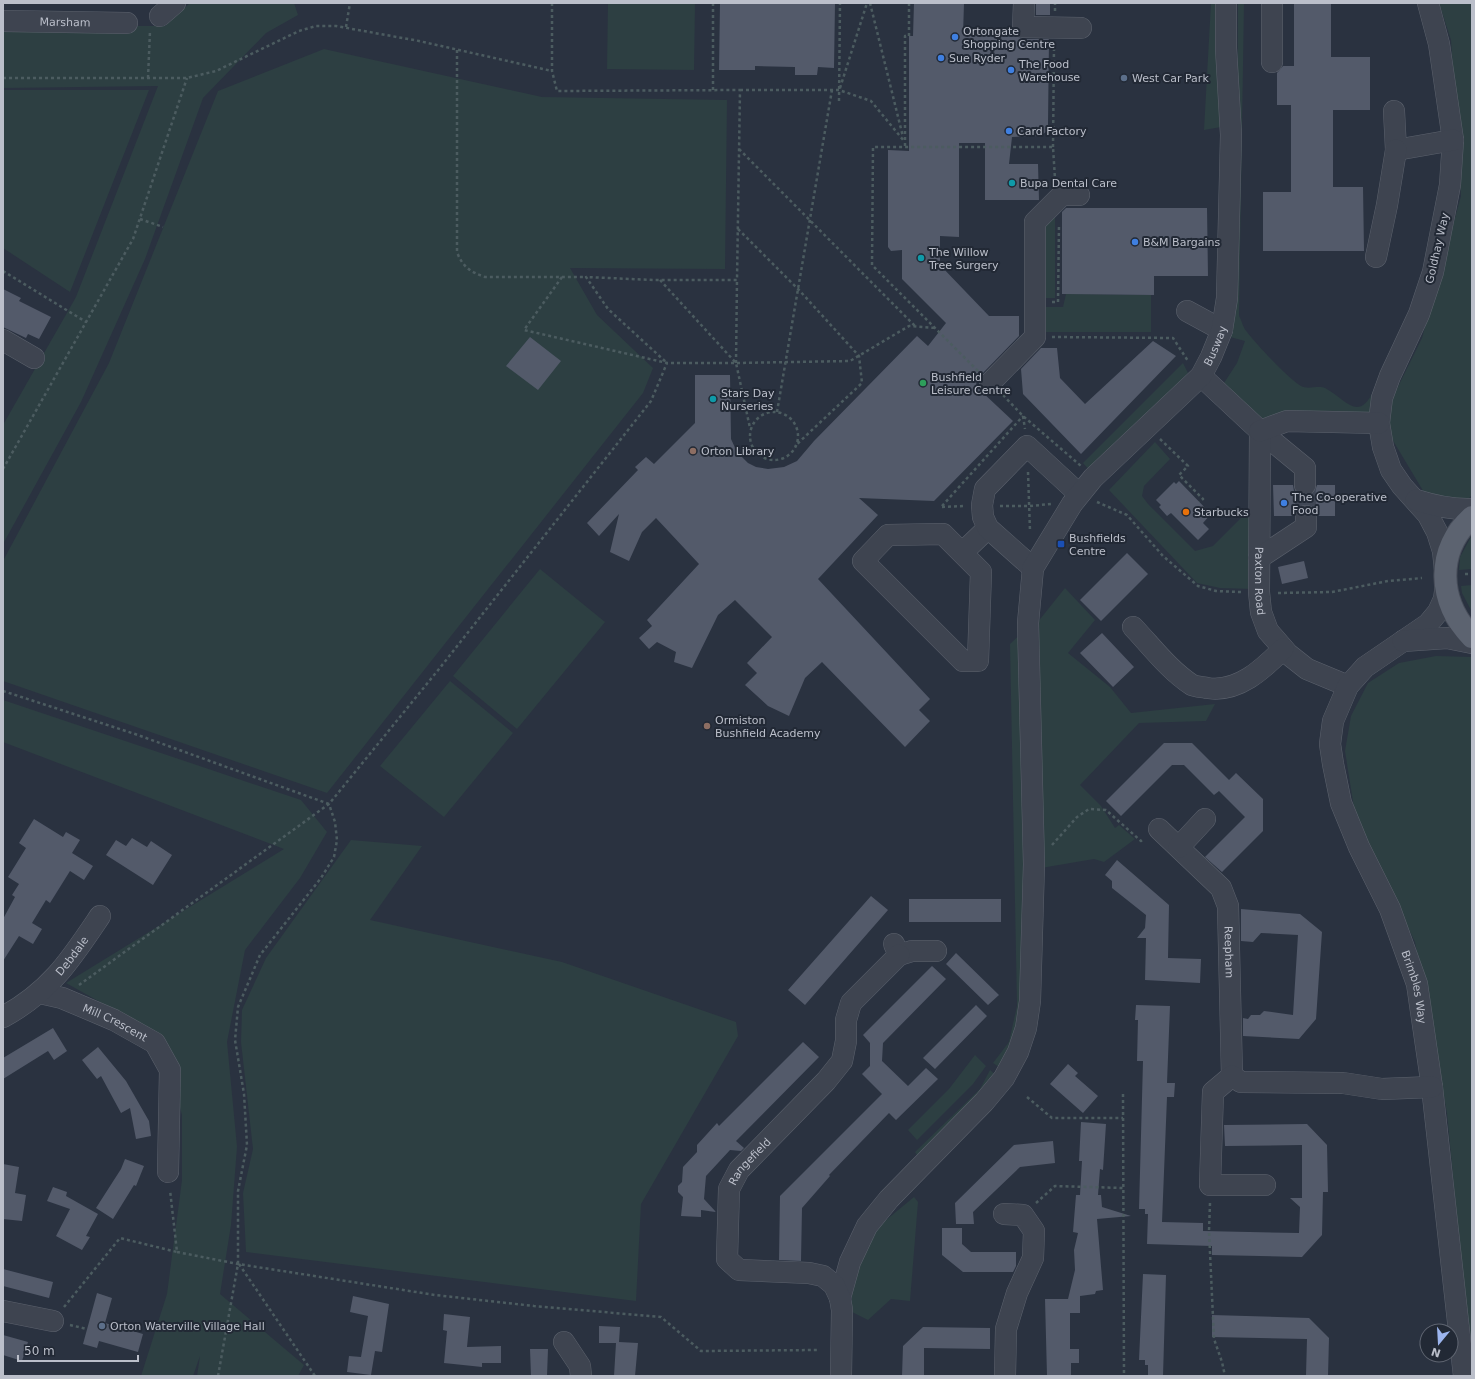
<svg xmlns="http://www.w3.org/2000/svg" width="1475" height="1379" viewBox="0 0 1475 1379" font-family="'DejaVu Sans',sans-serif">
  <style>
    .green { fill: #2d3f42 }
    .building { fill: #535a6a }
    .lines { fill: none; stroke-linecap: round; stroke-linejoin: round }
    .minor-tunnel { stroke: #404755; stroke-width: 21; stroke-dasharray: 21 10; stroke-linecap: butt }
    .minor-casing { stroke: #5c626d; stroke-width: 22 }
    .major-casing { stroke: #474d59; stroke-width: 24 }
    .path { stroke: #4c5c60; stroke-width: 2.5; stroke-dasharray: 3 3; stroke-linecap: butt }
    .minor { stroke: #3e4450; stroke-width: 21 }
    .major { stroke: #5c6370; stroke-width: 22 }
    .shop-dot { fill: #3f7fe0; stroke: #222935; stroke-width: 1.5 }
    .service-dot { fill: #5c6f8a; stroke: #222935; stroke-width: 1.5 }
    .culture-dot { fill: #0f9aa8; stroke: #222935; stroke-width: 1.5 }
    .leisure-dot { fill: #2e9e5b; stroke: #222935; stroke-width: 1.5 }
    .education-dot { fill: #8d6e63; stroke: #222935; stroke-width: 1.5 }
    .food-dot { fill: #e8710a; stroke: #222935; stroke-width: 1.5 }
    .transit-dot { fill: #1a4fb4; stroke: #222935; stroke-width: 1.5 }
    .labels { text-anchor: middle; stroke-width: 4; stroke-linejoin: round; paint-order: stroke }
    .street-label { font-size: 11px; fill: #bbbfca; stroke: #222935 }
    .poi-label { font-size: 11px; fill: #bbbfca; stroke: #222935; text-anchor: start }
  </style>
  <rect width="100%" height="100%" fill="#2a3240"/>
  <path class="green" d="M 190,3 L 294,3 L 298,15 L 266,33 L 203,98 L 145,259 L 81,402 L 3,544 L 3,425 L 76,297 L 158,86 L 3,88 L 3,26 L 165,26 Z
    M 608,3 L 695,3 L 694,70 L 607,69 Z
    M 1211,3 L 1220,3 L 1221,127 L 1204,130 Z
    M 1238,3 L 1244,3 L 1239,316 C 1242,321 1243,328 1247,332 C 1256,344 1289,379 1301,386 C 1308,390 1318,385 1325,388 C 1347,400 1358,423 1374,390 L 1375,410 L 1359,419 L 1267,423 L 1224,383 L 1237,363 L 1245,341 L 1230,337 L 1236,312 Z
    M 1439,3 L 1472,3 L 1472,495 L 1469,498 L 1428,499 L 1389,434 L 1391,401 L 1422,338 L 1461,196 L 1451,40 Z
    M 324,49 L 542,97 L 727,100 L 725,269 L 570,268 L 597,315 L 653,368 L 643,393 L 327,793 L 3,681 L 3,561 L 109,363 L 218,91 Z
    M 3,90 L 149,90 L 70,292 L 3,248 Z
    M 1055,207 L 1055,298 L 1043,298 L 1042,222 Z
    M 1066,294 L 1151,295 L 1151,332 L 1043,332 L 1043,307 L 1063,307 Z
    M 1183,363 L 1188,373 L 1091,472 L 1083,463 Z
    M 1155,442 L 1170,459 L 1144,486 L 1142,496 L 1148,504 L 1195,551 L 1213,546 L 1249,510 L 1252,589 L 1220,588 L 1197,583 L 1109,490 Z
    M 1472,535 L 1472,569 L 1459,570 L 1460,557 Z
    M 540,569 L 605,622 L 517,729 L 453,676 Z
    M 1472,585 L 1472,612 L 1462,593 L 1461,586 Z
    M 1065,588 L 1095,620 L 1068,653 L 1110,687 L 1131,713 L 1215,704 L 1206,721 L 1139,723 L 1080,785 L 1101,806 L 1115,828 L 1119,825 L 1135,839 L 1104,862 L 1094,859 L 1041,868 L 1033,628 Z
    M 1023,632 L 1029,868 L 1022,1019 L 1002,1069 L 993,1063 L 1009,1042 L 1017,1006 L 1010,644 Z
    M 1436,656 L 1472,657 L 1472,1376 L 1447,1113 L 1415,942 L 1382,874 L 1354,808 L 1345,751 L 1351,716 L 1368,683 L 1399,663 Z
    M 450,681 L 513,733 L 444,817 L 380,766 Z
    M 3,700 L 301,800 L 327,832 L 300,878 L 245,950 L 227,1042 L 237,1147 L 231,1225 L 220,1294 L 304,1365 L 298,1376 L 197,1376 L 200,1356 L 193,1376 L 141,1376 L 167,1294 L 182,1180 L 182,1115 L 161,1036 L 66,983 L 284,849 L 3,742 Z
    M 351,840 L 422,846 L 370,920 L 562,962 L 736,1022 L 738,1036 L 641,1204 L 636,1301 L 246,1252 L 243,1193 L 253,1149 L 241,1042 L 242,1010 L 266,958 Z
    M 975,1055 L 986,1066 L 973,1084 L 917,1140 L 908,1130 L 949,1089 Z
    M 990,1070 L 998,1077 L 920,1160 L 915,1152 L 980,1089 Z
    M 914,1197 L 918,1202 L 910,1301 L 891,1299 L 868,1320 L 852,1312 L 852,1287 L 874,1230 Z"/>
  <path class="building" d="M 720,3 L 835,3 L 834,68 L 818,67 L 817,75 L 795,75 L 795,67 L 755,66 L 755,70 L 719,70 Z
    M 914,3 L 964,3 L 963,35 L 1014,35 L 1023,39 L 1049,39 L 1048,124 L 1048,130 L 1041,136 L 1012,137 L 1009,164 L 1038,164 L 1039,200 L 985,200 L 985,143 L 959,143 L 959,237 L 940,236 L 940,265 L 989,316 L 1019,316 L 1019,336 L 981,375 L 976,384 L 981,391 L 1013,421 L 934,501 L 859,498 L 878,515 L 818,579 L 930,699 L 919,710 L 930,721 L 905,747 L 822,662 L 805,678 L 789,716 L 768,706 L 745,685 L 757,673 L 747,663 L 772,637 L 735,600 L 718,615 L 692,668 L 674,662 L 676,652 L 657,642 L 649,649 L 639,638 L 652,626 L 647,620 L 699,564 L 656,518 L 642,532 L 629,561 L 610,552 L 619,514 L 599,536 L 587,523 L 638,470 L 635,467 L 646,457 L 654,464 L 695,423 L 695,375 L 730,375 L 731,439 L 737,452 L 748,463 L 756,467 L 768,469 L 784,467 L 797,461 L 814,441 L 917,336 L 928,346 L 946,323 L 902,279 L 902,250 L 891,251 L 888,247 L 888,150 L 909,151 L 909,36 L 913,36 Z
    M 1036,3 L 1050,3 L 1050,15 L 1036,15 Z
    M 1294,3 L 1331,3 L 1331,57 L 1370,57 L 1370,110 L 1333,110 L 1333,187 L 1363,187 L 1364,251 L 1263,251 L 1263,192 L 1291,192 L 1291,105 L 1277,105 L 1277,73 L 1283,66 L 1294,66 Z
    M 1066,208 L 1207,208 L 1208,276 L 1154,276 L 1154,295 L 1062,294 L 1062,212 Z
    M 3,289 L 21,298 L 19,301 L 51,317 L 39,339 L 28,334 L 26,338 L 3,327 Z
    M 530,337 L 561,361 L 538,390 L 506,366 Z
    M 1153,341 L 1176,356 L 1081,454 L 1023,394 L 1021,369 L 1041,348 L 1057,348 L 1060,378 L 1085,404 Z
    M 1179,481 L 1211,514 L 1203,523 L 1209,529 L 1198,540 L 1171,513 L 1167,516 L 1159,507 L 1161,505 L 1156,500 L 1174,482 L 1176,484 Z
    M 1273,485 L 1293,485 L 1294,491 L 1299,495 L 1305,497 L 1311,496 L 1315,491 L 1317,485 L 1335,485 L 1335,516 L 1318,516 L 1317,510 L 1312,506 L 1306,504 L 1300,505 L 1296,510 L 1294,516 L 1274,516 Z
    M 1127,553 L 1148,574 L 1101,621 L 1080,600 Z
    M 1304,561 L 1308,578 L 1282,584 L 1278,567 Z
    M 1102,633 L 1134,667 L 1113,687 L 1080,653 Z
    M 1164,743 L 1192,743 L 1229,780 L 1236,773 L 1263,799 L 1263,831 L 1222,872 L 1205,857 L 1245,817 L 1219,791 L 1214,795 L 1184,765 L 1172,765 L 1121,816 L 1106,801 Z
    M 34,819 L 63,837 L 66,832 L 80,840 L 72,853 L 93,866 L 84,880 L 70,871 L 50,903 L 46,900 L 32,923 L 42,929 L 33,944 L 19,936 L 3,961 L 3,919 L 15,897 L 12,895 L 19,884 L 8,877 L 26,848 L 19,843 Z
    M 132,838 L 147,847 L 151,841 L 172,855 L 153,885 L 106,855 L 116,840 L 126,846 Z
    M 1117,860 L 1169,905 L 1168,958 L 1201,959 L 1200,983 L 1145,980 L 1146,938 L 1137,938 L 1145,928 L 1146,915 L 1112,888 L 1112,881 L 1105,875 Z
    M 871,896 L 888,910 L 805,1005 L 788,990 Z
    M 909,899 L 1001,899 L 1001,922 L 909,922 Z
    M 1241,909 L 1300,914 L 1322,932 L 1316,1019 L 1299,1039 L 1243,1036 L 1243,1018 L 1248,1019 L 1251,1015 L 1260,1015 L 1264,1011 L 1293,1015 L 1298,935 L 1261,933 L 1253,942 L 1241,941 Z
    M 956,953 L 999,995 L 988,1005 L 946,964 Z
    M 932,966 L 946,979 L 883,1043 L 882,1061 L 908,1086 L 926,1068 L 938,1079 L 896,1120 L 889,1113 L 829,1175 L 830,1176 L 802,1208 L 801,1261 L 779,1260 L 780,1196 L 882,1094 L 862,1074 L 870,1066 L 870,1043 L 863,1035 Z
    M 976,1005 L 987,1016 L 935,1069 L 923,1058 Z
    M 1136,1005 L 1170,1006 L 1167,1083 L 1175,1083 L 1174,1097 L 1167,1097 L 1162,1222 L 1203,1223 L 1203,1231 L 1299,1233 L 1300,1207 L 1290,1198 L 1302,1198 L 1302,1145 L 1225,1146 L 1224,1125 L 1307,1124 L 1327,1145 L 1328,1192 L 1323,1192 L 1322,1235 L 1302,1257 L 1212,1255 L 1212,1246 L 1147,1244 L 1148,1214 L 1145,1214 L 1145,1209 L 1139,1209 L 1143,1061 L 1137,1061 L 1138,1020 L 1135,1020 Z
    M 53,1028 L 67,1051 L 54,1060 L 48,1051 L 3,1079 L 3,1058 Z
    M 803,1042 L 819,1057 L 736,1141 L 744,1148 L 741,1151 L 730,1150 L 706,1176 L 704,1199 L 716,1212 L 701,1210 L 701,1217 L 681,1216 L 683,1197 L 678,1192 L 678,1186 L 682,1182 L 683,1167 L 697,1152 L 697,1145 L 717,1123 L 719,1126 Z
    M 98,1047 L 126,1081 L 149,1121 L 151,1136 L 136,1139 L 130,1108 L 121,1113 L 101,1076 L 97,1079 L 82,1060 Z
    M 1068,1064 L 1078,1073 L 1075,1076 L 1098,1096 L 1083,1113 L 1050,1084 Z
    M 1081,1122 L 1106,1124 L 1103,1170 L 1100,1169 L 1098,1195 L 1101,1195 L 1102,1207 L 1131,1216 L 1097,1219 L 1103,1290 L 1096,1291 L 1095,1294 L 1080,1296 L 1080,1313 L 1070,1313 L 1070,1349 L 1079,1349 L 1079,1363 L 1071,1363 L 1071,1376 L 1047,1376 L 1045,1299 L 1068,1299 L 1075,1270 L 1074,1250 L 1078,1233 L 1073,1232 L 1076,1195 L 1080,1195 L 1082,1161 L 1079,1161 Z
    M 1053,1141 L 1055,1163 L 1020,1167 L 973,1212 L 974,1224 L 956,1224 L 955,1203 L 1014,1145 Z
    M 125,1159 L 144,1166 L 136,1186 L 134,1185 L 113,1219 L 96,1208 L 121,1169 Z
    M 3,1164 L 19,1167 L 15,1193 L 26,1195 L 22,1221 L 3,1219 Z
    M 53,1187 L 67,1192 L 66,1196 L 98,1214 L 86,1236 L 90,1237 L 82,1250 L 56,1236 L 70,1209 L 47,1201 Z
    M 942,1228 L 962,1228 L 962,1244 L 971,1252 L 1016,1252 L 1016,1266 L 1013,1272 L 963,1272 L 942,1255 Z
    M 3,1269 L 53,1282 L 49,1298 L 3,1286 Z
    M 1143,1274 L 1166,1275 L 1163,1376 L 1148,1376 L 1148,1365 L 1145,1365 L 1145,1360 L 1139,1360 Z
    M 97,1293 L 112,1298 L 105,1323 L 143,1334 L 138,1352 L 99,1341 L 97,1348 L 83,1344 Z
    M 353,1296 L 389,1304 L 382,1352 L 375,1351 L 371,1375 L 347,1372 L 349,1356 L 361,1357 L 368,1316 L 350,1312 Z
    M 444,1314 L 470,1317 L 467,1347 L 501,1346 L 501,1363 L 482,1363 L 482,1367 L 444,1363 L 447,1331 L 443,1330 Z
    M 1212,1315 L 1309,1318 L 1329,1338 L 1328,1376 L 1306,1375 L 1307,1339 L 1212,1337 Z
    M 599,1326 L 620,1327 L 619,1342 L 638,1343 L 635,1376 L 614,1376 L 616,1343 L 599,1343 Z
    M 923,1327 L 990,1328 L 990,1349 L 924,1348 L 924,1376 L 902,1376 L 903,1346 Z
    M 3,1335 L 28,1342 L 22,1361 L 3,1355 Z
    M 530,1349 L 548,1349 L 547,1376 L 531,1376 Z"/>
  <g class="lines">
    <path class="minor-tunnel" d="M 1305,485 L 1306,516"/>
    <g class="minor-casing">
      <g id="minor">
        <path d="M 1024,3 L 1023,27 L 1081,28"/>
        <path d="M 1272,3 L 1272,62"/>
        <path d="M 1428,3 L 1439,44 L 1453,140 L 1450,185 L 1433,272 L 1419,314 L 1390,376 L 1382,398 L 1379,423 L 1383,447 L 1391,470 L 1402,486 L 1428,515 L 1437,532 L 1443,551 L 1445,570"/>
        <path d="M 160,16 L 175,3"/>
        <path id="s1" d="M 3,21 L 127,23"/>
        <path d="M 1394,111 L 1396,150 L 1453,140"/>
        <path d="M 1376,257 L 1387,205 L 1396,150"/>
        <path d="M 1187,311 L 1222,330"/>
        <path d="M 3,340 L 34,358"/>
        <path d="M 1201,376 L 1260,431 L 1305,468 L 1305,485"/>
        <path d="M 990,383 L 1035,337 L 1035,222 L 1062,195 L 1079,195"/>
        <path id="s2" d="M 1260,431 L 1259,592 L 1261,612 L 1268,631 L 1288,654 L 1307,669 L 1348,686"/>
        <path d="M 1260,431 L 1287,421 L 1379,423"/>
        <path d="M 1416,500 C 1435,506 1452,510 1472,509"/>
        <path d="M 962,553 L 981,572 L 978,661 L 963,661 L 863,561 L 888,535 L 943,534 L 962,553 L 988,528"/>
        <path d="M 1259,558 L 1306,527 L 1306,516"/>
        <path d="M 1033,568 L 988,528 L 983,517 L 982,505 L 985,489 L 1027,446 L 1079,494"/>
        <path id="s3" d="M 1446,584 L 1444,599 L 1438,612 L 1428,624 L 1365,667 L 1348,686 L 1333,721 L 1330,744 L 1333,764 L 1341,803 L 1359,847 L 1390,909 L 1417,984 L 1432,1087 L 1464,1376"/>
        <path d="M 1133,627 C 1152,647 1169,670 1192,685 C 1197,687 1203,687 1207,688 C 1238,693 1263,669 1283,649"/>
        <path d="M 1403,641 L 1447,638 L 1472,643"/>
        <path id="s4" d="M 1159,829 L 1221,888 L 1228,906 L 1232,1076"/>
        <path d="M 1179,847 L 1205,819"/>
        <path d="M 894,944 L 899,955 L 912,951 L 936,951"/>
        <path id="s5" d="M 40,993 L 62,998 L 114,1020 L 155,1043 L 170,1070 L 168,1172"/>
        <path id="s6" d="M 3,1017 C 51,991 71,959 100,916"/>
        <path d="M 1265,1185 L 1210,1185 L 1213,1092 L 1232,1076 L 1241,1082 L 1343,1083 L 1382,1089 L 1432,1087"/>
        <path d="M 1004,1214 L 1023,1215 L 1034,1231 L 1033,1258 L 1017,1293 L 1006,1329 L 1005,1376"/>
        <path id="s7" d="M 840,1298 L 850,1262 L 867,1226 L 889,1199 L 984,1102 L 1004,1078 L 1018,1052 L 1026,1028 L 1030,1001 L 1034,864 L 1028,623 L 1033,568 L 1072,504 L 1093,478 L 1201,376 L 1211,357 L 1222,330 L 1227,298 L 1231,135 L 1226,48 L 1226,3"/>
        <path d="M 3,1311 L 53,1321"/>
        <path d="M 564,1342 L 580,1366 L 581,1376"/>
        <path id="s8" d="M 841,1376 L 842,1310 L 840,1298 L 834,1285 L 823,1276 L 809,1273 L 739,1270 L 727,1259 L 729,1189 L 739,1170 L 826,1081 L 842,1061 L 846,1041 L 846,1020 L 851,1003 L 899,955"/>
      </g>
    </g>
    <g class="major-casing">
      <path id="major" d="M 1472,517 C 1435,551 1438,602 1472,637"/>
    </g>
    <path class="path" d="M 552,3 L 552,71 L 557,91 L 740,90 L 737,280 L 653,280 L 586,277 L 608,309 L 667,363
      M 870,3 L 903,137
      M 1055,11 L 1055,3
      M 346,27 L 350,3
      M 457,50 L 457,252 C 462,266 470,272 485,277 L 586,277
      M 3,78 L 187,78 L 216,71 L 299,31 L 316,26 L 336,26 L 419,41 L 552,71
      M 148,78 L 150,31
      M 840,88 L 867,3
      M 713,90 L 713,3
      M 740,90 L 839,90 L 871,101 L 904,141
      M 839,101 L 840,3
      M 905,146 L 905,36 L 909,36 L 909,3
      M 1053,147 L 1054,46
      M 739,149 L 915,326
      M 140,219 L 163,227
      M 738,229 L 799,290 L 859,356 L 862,383 L 795,446
      M 3,271 L 86,322
      M 562,277 L 524,330 L 667,363 L 736,363 L 850,361 L 909,326 L 936,328
      M 660,280 L 736,363 L 750,428
      M 1052,302 L 1058,302 L 1059,224
      M 1052,337 L 1173,338 L 1188,361
      M 736,363 L 737,280
      M 978,371 L 872,265 L 873,147 L 1053,147 L 1055,179
      M 1003,395 L 1023,416 L 1081,466
      M750 436a24 24 0 1 1 48 0a24 24 0 1 1-48 0Z
      M 777,412 L 832,90
      M 1023,416 L 1025,429
      M 1160,439 L 1188,466 L 1179,475 L 1203,499 L 1199,502
      M 3,469 L 133,239 L 187,78
      M 1028,472 L 1030,531
      M 1097,502 L 1127,515 L 1163,556 L 1198,586 L 1216,591 L 1241,592
      M 942,506 L 1023,416
      M 1000,506 L 1030,506 L 1051,504
      M 942,507 L 965,506
      M 1465,574 L 1472,574
      M 1278,593 L 1332,592 L 1388,581 L 1422,578
      M 3,691 L 135,734 L 329,804
      M 1052,845 L 1077,817 L 1089,809 L 1106,810 L 1141,841 L 1144,839
      M 79,985 L 329,804 L 439,669 L 651,401 L 667,363
      M 1123,1094 L 1124,1376
      M 1027,1097 L 1052,1118 L 1123,1118
      M 1036,1203 L 1055,1186 L 1123,1188
      M 1210,1203 L 1209,1231 L 1214,1339 L 1222,1362 L 1225,1376
      M 177,1252 L 238,1264 L 435,1295 L 534,1306 L 661,1317 L 701,1351 L 819,1350
      M 239,1264 L 315,1376
      M 64,1307 L 120,1238 L 177,1252 L 170,1190
      M 70,1325 L 87,1329
      M 218,1376 L 238,1264 L 238,1191 L 247,1145 L 244,1094 L 235,1040 L 238,1007 L 260,955 L 321,878 L 334,857 L 337,840 L 335,822 L 329,804"/>
    <use href="#minor" class="minor"/>
    <use href="#major" class="major"/>
  </g>
  <g class="shop-dot">
    <circle cx="955" cy="37" r="4"/>
    <circle cx="941" cy="58" r="4"/>
    <circle cx="1011" cy="70" r="4"/>
    <circle cx="1009" cy="131" r="4"/>
    <circle cx="1135" cy="242" r="4"/>
    <circle cx="1284" cy="503" r="4"/>
  </g>
  <g class="service-dot">
    <circle cx="1124" cy="78" r="4"/>
    <circle cx="102" cy="1326" r="4"/>
  </g>
  <g class="culture-dot">
    <circle cx="1012" cy="183" r="4"/>
    <circle cx="921" cy="258" r="4"/>
    <circle cx="713" cy="399" r="4"/>
  </g>
  <circle class="leisure-dot" cx="923" cy="383" r="4"/>
  <g class="education-dot">
    <circle cx="693" cy="451" r="4"/>
    <circle cx="707" cy="726" r="4"/>
  </g>
  <circle class="food-dot" cx="1186" cy="512" r="4"/>
  <rect class="transit-dot" x="1057" y="540" width="8" height="8" rx="2"/>
  <g class="labels">
    <g class="street-label">
      <text dy="4" stroke="none"><textPath href="#s1" startOffset="62">Marsham</textPath></text>
      <text transform="translate(1437 248) rotate(-77)" y="4">Goldhay Way</text>
      <text dy="4" stroke="none"><textPath href="#s7" startOffset="1085">Busway</textPath></text>
      <text dy="4" stroke="none"><textPath href="#s2" startOffset="150">Paxton Road</textPath></text>
      <text dy="4" stroke="none"><textPath href="#s4" startOffset="151">Reepham</textPath></text>
      <text dy="4" stroke="none"><textPath href="#s6" startOffset="93">Debdale</textPath></text>
      <text dy="4" stroke="none"><textPath href="#s3" startOffset="467">Brimbles Way</textPath></text>
      <text dy="4" stroke="none"><textPath href="#s5" startOffset="81">Mill Crescent</textPath></text>
      <text dy="4" stroke="none"><textPath href="#s8" startOffset="312">Rangefield</textPath></text>
    </g>
    <g class="poi-label">
      <text x="963" y="35">Ortongate<tspan x="963" dy="13">Shopping Centre</tspan></text>
      <text x="949" y="62">Sue Ryder</text>
      <text x="1019" y="68">The Food<tspan x="1019" dy="13">Warehouse</tspan></text>
      <text x="1132" y="82">West Car Park</text>
      <text x="1017" y="135">Card Factory</text>
      <text x="1020" y="187">Bupa Dental Care</text>
      <text x="1143" y="246">B&amp;M Bargains</text>
      <text x="929" y="256">The Willow<tspan x="929" dy="13">Tree Surgery</tspan></text>
      <text x="931" y="381">Bushfield<tspan x="931" dy="13">Leisure Centre</tspan></text>
      <text x="721" y="397">Stars Day<tspan x="721" dy="13">Nurseries</tspan></text>
      <text x="701" y="455">Orton Library</text>
      <text x="1292" y="501">The Co-operative<tspan x="1292" dy="13">Food</tspan></text>
      <text x="1194" y="516">Starbucks</text>
      <text x="1069" y="542">Bushfields<tspan x="1069" dy="13">Centre</tspan></text>
      <text x="715" y="724">Ormiston<tspan x="715" dy="13">Bushfield Academy</tspan></text>
      <text x="110" y="1330">Orton Waterville Village Hall</text>
    </g>
  </g>
  <rect width="1475" height="1379" fill="none" stroke="#bbbfca" stroke-width="8"/>
  <g transform="translate(1439 1343) rotate(198)"><circle r="19" fill="#222935" stroke="#5f6571"/>
  <path d="M0-3L7 15L0 10L-7 15Z" fill="#9cb5ee"/>
  <text y="-6" font-size="11" font-weight="bold" text-anchor="middle" fill="#bbbfca">N</text>
  </g>
  <path d="M18 1355v6h120v-6" fill="none" stroke="#bbbfca" stroke-width="2"/>
  <text x="24" y="1355" font-size="12" fill="#bbbfca" stroke="#222935" stroke-width="3" paint-order="stroke">50 m</text>
</svg>
